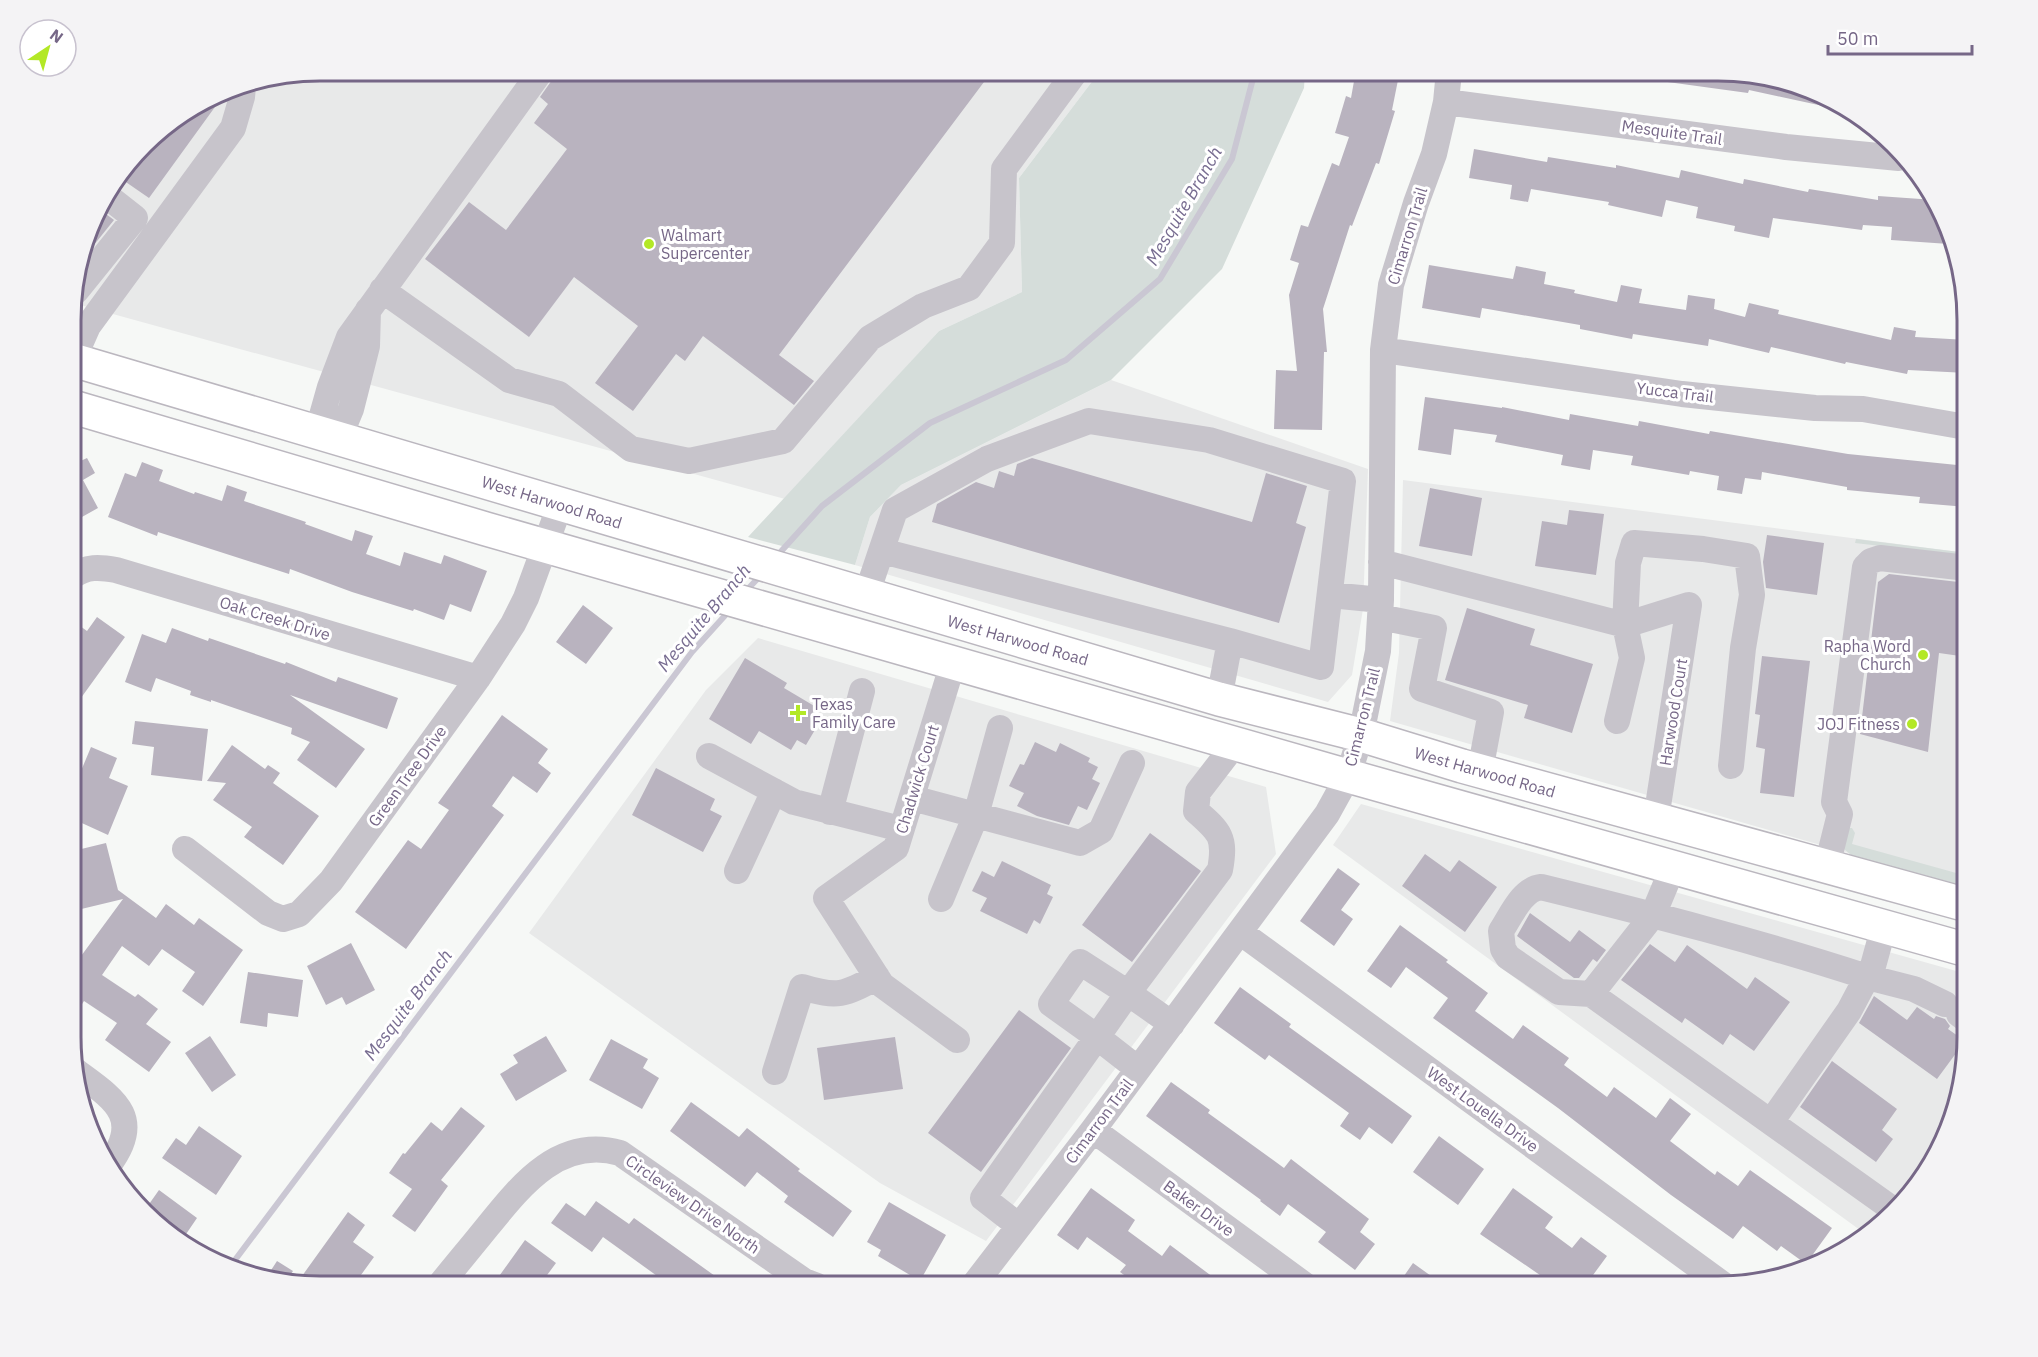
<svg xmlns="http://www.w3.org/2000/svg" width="2038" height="1357" viewBox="0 0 2038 1357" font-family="'IBM Plex Sans',sans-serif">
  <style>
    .built { fill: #e8e9e9 }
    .green { fill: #d5ddda }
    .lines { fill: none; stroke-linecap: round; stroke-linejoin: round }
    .stream { stroke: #cac7d3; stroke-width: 6 }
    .building { fill: #b9b3bf }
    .major-casing { stroke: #bbb7bf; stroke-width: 36 }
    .minor { stroke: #c7c4cb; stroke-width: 26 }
    .major { stroke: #fff; stroke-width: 33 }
    .poi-dot { fill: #b3e826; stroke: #fff; stroke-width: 2 }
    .labels { text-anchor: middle; stroke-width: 6; stroke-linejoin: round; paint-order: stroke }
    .street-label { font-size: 16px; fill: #766787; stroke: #fff }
    .poi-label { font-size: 16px; fill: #766787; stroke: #fff; text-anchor: start }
    .water-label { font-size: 18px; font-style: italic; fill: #786d91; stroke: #fff }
    .rim { fill: none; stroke: #766787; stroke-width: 3 }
  </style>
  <rect width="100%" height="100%" fill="#f6f8f6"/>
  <path class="built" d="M 320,71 L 1100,71 L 1019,178 L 1022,292 L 939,331 L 785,499 L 73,303 L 73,288 L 96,209 L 155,133 L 225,89 Z
    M 1111,380 L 1368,469 L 1363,609 L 1352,675 L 1328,702 L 855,565 L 870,517 L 901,485 Z
    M 1403,480 L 1967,553 L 1967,887 L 1390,721 L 1399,653 Z
    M 758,638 L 1266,787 L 1276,854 L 986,1241 L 880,1183 L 529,933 L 706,690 Z
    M 1361,804 L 1967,974 L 1967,1053 L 1954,1117 L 1926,1174 L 1864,1233 L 1333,845 Z"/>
  <path class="green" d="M 1100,71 L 1305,71 L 1304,88 L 1222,269 L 1111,380 L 901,485 L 870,517 L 855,565 L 748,537 L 939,331 L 1022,292 L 1019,178 Z
    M 1856,539 L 1967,553 L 1967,556 L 1855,543 Z
    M 1849,828 L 1852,828 L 1855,833 L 1852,844 L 1967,876 L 1967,887 L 1851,855 L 1844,849 Z"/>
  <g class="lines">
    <path class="stream" d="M 776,557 L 822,506 L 930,423 L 1066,360 L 1160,279 L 1232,159 L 1255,71
      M 744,593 L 762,574
      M 229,1268 L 692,652 L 730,610"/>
  </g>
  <path class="building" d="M 559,70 L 993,70 L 779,355 L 814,381 L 794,405 L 703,336 L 685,361 L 676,354 L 633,411 L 595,383 L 638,326 L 574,277 L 529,337 L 425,259 L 469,202 L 506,230 L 567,149 L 534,123 L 548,104 L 540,97 Z
    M 1356,70 L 1400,70 L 1392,110 L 1395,111 L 1379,164 L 1376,163 L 1352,226 L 1350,225 L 1323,309 L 1327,352 L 1324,352 L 1322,430 L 1274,429 L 1276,370 L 1297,371 L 1289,295 L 1299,263 L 1290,260 L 1301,225 L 1308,227 L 1332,163 L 1339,166 L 1349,137 L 1335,133 L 1346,96 L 1351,98 Z
    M 1654,70 L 1718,70 L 1798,84 L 1839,104 L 1837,109 L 1749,90 L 1748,93 L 1653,80 Z
    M 225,89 L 228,89 L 149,198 L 120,178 L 155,133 Z
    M 1474,149 L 1547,162 L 1548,157 L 1616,168 L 1616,165 L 1679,178 L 1681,170 L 1743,184 L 1744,179 L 1808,192 L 1809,189 L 1878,200 L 1878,196 L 1935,200 L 1949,244 L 1891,240 L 1892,227 L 1863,225 L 1862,230 L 1773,218 L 1769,238 L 1734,231 L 1735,226 L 1696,218 L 1698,207 L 1666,200 L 1662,217 L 1608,205 L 1609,202 L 1531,189 L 1528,202 L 1510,199 L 1512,185 L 1469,178 Z
    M 98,208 L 114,220 L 81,261 L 96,209 Z
    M 1429,265 L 1513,279 L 1516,266 L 1546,272 L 1544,284 L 1575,290 L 1574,293 L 1617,302 L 1621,285 L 1642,289 L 1639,303 L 1686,310 L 1688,295 L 1715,299 L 1714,309 L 1745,317 L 1749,303 L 1779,310 L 1778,314 L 1891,340 L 1894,327 L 1916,331 L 1915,337 L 1967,340 L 1967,373 L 1908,370 L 1907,374 L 1846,362 L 1845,364 L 1771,347 L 1769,353 L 1709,339 L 1708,346 L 1633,334 L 1632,339 L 1580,329 L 1580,325 L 1482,308 L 1480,318 L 1422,308 Z
    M 1425,397 L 1502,408 L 1502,407 L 1569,420 L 1570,414 L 1638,426 L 1639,421 L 1709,434 L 1710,431 L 1848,454 L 1967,466 L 1967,507 L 1919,503 L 1920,497 L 1847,490 L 1847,487 L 1762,472 L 1761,480 L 1745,478 L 1742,494 L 1717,490 L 1719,476 L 1690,471 L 1689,475 L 1631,465 L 1633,456 L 1593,450 L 1590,470 L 1561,465 L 1563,455 L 1495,442 L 1497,435 L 1454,429 L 1451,455 L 1418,450 Z
    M 87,458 L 95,473 L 83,480 L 98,508 L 73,522 L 73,462 L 74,464 Z
    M 1032,458 L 1252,522 L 1266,473 L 1307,486 L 1296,523 L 1306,527 L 1279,623 L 932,522 L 937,504 L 976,482 L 994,488 L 999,471 L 1014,476 L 1017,464 Z
    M 142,462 L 163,470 L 159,481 L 194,494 L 195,492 L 222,501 L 227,485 L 247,492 L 244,501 L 306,522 L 305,524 L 352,541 L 355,530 L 373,536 L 366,554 L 400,566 L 404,552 L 441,564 L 444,555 L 487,571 L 471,612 L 450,604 L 444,620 L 414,609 L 413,611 L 352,592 L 290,569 L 289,574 L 158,532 L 157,536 L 108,517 L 125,473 L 136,477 Z
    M 1430,488 L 1482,498 L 1472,556 L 1419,546 Z
    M 1569,510 L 1604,514 L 1596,575 L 1535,566 L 1542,521 L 1567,525 Z
    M 1767,535 L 1824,543 L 1817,595 L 1766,588 L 1763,562 Z
    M 1889,574 L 1967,583 L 1967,657 L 1939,653 L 1928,752 L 1860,734 L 1878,582 Z
    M 583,605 L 613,628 L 586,664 L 556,642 Z
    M 1467,608 L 1535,629 L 1530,645 L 1593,664 L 1572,733 L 1524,718 L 1528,705 L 1445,680 Z
    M 97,617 L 125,637 L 73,709 L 73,621 L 87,631 Z
    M 172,628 L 208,641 L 209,638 L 285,664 L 286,662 L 336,682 L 338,677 L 398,698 L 387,729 L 290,695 L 365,749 L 336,788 L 297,760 L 310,742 L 291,734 L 292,728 L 211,700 L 211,702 L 190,695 L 191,691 L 156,678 L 151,692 L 125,682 L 142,634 L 166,643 Z
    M 1762,656 L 1810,661 L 1794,797 L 1760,793 L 1765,749 L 1756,747 L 1760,715 L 1755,714 Z
    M 745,658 L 787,683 L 784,688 L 816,707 L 810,717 L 819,723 L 806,745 L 797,740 L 791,750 L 759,731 L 751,744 L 709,719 Z
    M 502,715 L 548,749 L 538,763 L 551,773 L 537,793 L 513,776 L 492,806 L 504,815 L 406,949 L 355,912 L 408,840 L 421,849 L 449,810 L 438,803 Z
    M 135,721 L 208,729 L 202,781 L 151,775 L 154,747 L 132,744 Z
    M 1035,742 L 1056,752 L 1060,743 L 1090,758 L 1088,762 L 1098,767 L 1092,779 L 1100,783 L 1087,810 L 1078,806 L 1069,825 L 1037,816 L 1017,806 L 1024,793 L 1009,786 L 1020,764 L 1024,765 Z
    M 232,745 L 265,769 L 268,765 L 280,773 L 273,783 L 319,816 L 283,865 L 244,837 L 252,827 L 213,800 L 226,783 L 207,781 Z
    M 91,747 L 117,758 L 109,778 L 128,786 L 108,835 L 73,819 L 79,805 L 73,802 L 73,790 Z
    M 656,768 L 715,799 L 710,810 L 722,816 L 703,852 L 632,815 Z
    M 1150,833 L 1201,871 L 1132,962 L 1082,925 Z
    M 106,843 L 118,890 L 156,918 L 166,904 L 194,925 L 199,918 L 243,950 L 203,1006 L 182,991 L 195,972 L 162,949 L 149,966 L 122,946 L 102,975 L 135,997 L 138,994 L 158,1009 L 146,1024 L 171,1042 L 149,1072 L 105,1040 L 117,1023 L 84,1001 L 73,1018 L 73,967 L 123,899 L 73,911 L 73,851 Z
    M 1425,854 L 1450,872 L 1459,860 L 1497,887 L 1465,932 L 1402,886 Z
    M 1002,861 L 1051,885 L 1047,894 L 1053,897 L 1040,924 L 1034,920 L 1027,934 L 980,911 L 987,898 L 972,891 L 982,871 L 994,877 Z
    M 1338,868 L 1360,884 L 1341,910 L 1353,919 L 1334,946 L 1300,921 Z
    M 1530,913 L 1570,942 L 1579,930 L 1606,950 L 1597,962 L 1593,959 L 1579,978 L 1574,978 L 1517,936 Z
    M 1400,925 L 1448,960 L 1446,962 L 1488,993 L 1475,1011 L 1513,1039 L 1523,1025 L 1569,1058 L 1564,1065 L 1607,1097 L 1614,1087 L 1656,1118 L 1670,1098 L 1691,1114 L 1670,1141 L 1715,1175 L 1717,1171 L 1738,1186 L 1750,1170 L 1832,1228 L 1806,1264 L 1781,1246 L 1777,1251 L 1743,1226 L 1733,1239 L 1671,1195 L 1558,1108 L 1433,1018 L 1448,998 L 1406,967 L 1391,988 L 1367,971 Z
    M 351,943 L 375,990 L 346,1005 L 342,997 L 326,1005 L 307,966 Z
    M 1650,944 L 1675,962 L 1687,945 L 1747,989 L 1755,977 L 1790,1002 L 1754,1051 L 1730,1034 L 1723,1045 L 1685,1018 L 1682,1023 L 1621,980 Z
    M 248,972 L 303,980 L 298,1017 L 268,1013 L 267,1027 L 240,1023 Z
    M 1240,987 L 1291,1024 L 1289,1027 L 1412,1116 L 1392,1144 L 1369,1127 L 1360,1140 L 1340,1126 L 1349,1113 L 1269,1055 L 1265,1060 L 1214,1023 Z
    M 1874,996 L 1907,1020 L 1917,1007 L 1934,1019 L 1936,1016 L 1945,1019 L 1950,1026 L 1948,1029 L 1965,1041 L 1937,1079 L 1859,1023 Z
    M 1019,1010 L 1071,1048 L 981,1172 L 928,1133 Z
    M 210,1036 L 236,1075 L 212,1092 L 185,1053 Z
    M 546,1036 L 567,1071 L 516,1101 L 500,1074 L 518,1063 L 513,1055 Z
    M 895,1037 L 903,1089 L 824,1100 L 817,1048 Z
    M 611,1039 L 648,1059 L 643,1068 L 659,1078 L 642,1109 L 589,1080 Z
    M 1832,1061 L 1897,1109 L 1882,1130 L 1893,1139 L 1876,1162 L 1800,1107 Z
    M 1171,1082 L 1210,1110 L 1208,1113 L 1284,1168 L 1291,1159 L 1369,1219 L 1360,1232 L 1375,1244 L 1355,1270 L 1318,1242 L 1326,1232 L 1288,1204 L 1280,1216 L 1260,1201 L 1261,1200 L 1146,1116 Z
    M 691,1102 L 739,1137 L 747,1128 L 800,1169 L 798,1171 L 852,1211 L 833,1237 L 784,1202 L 788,1196 L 757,1172 L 745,1187 L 670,1131 Z
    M 461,1107 L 485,1126 L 441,1180 L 448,1186 L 415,1232 L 392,1216 L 412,1189 L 389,1173 L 403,1153 L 405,1154 L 431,1122 L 442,1131 Z
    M 199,1126 L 242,1156 L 216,1195 L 162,1158 L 176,1138 L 186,1145 Z
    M 1439,1136 L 1484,1169 L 1458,1205 L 1413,1172 Z
    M 1091,1188 L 1135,1220 L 1128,1231 L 1162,1256 L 1170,1245 L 1225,1286 L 1139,1286 L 1120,1272 L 1126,1265 L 1087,1237 L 1078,1250 L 1057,1235 Z
    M 1513,1188 L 1553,1217 L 1545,1228 L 1572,1248 L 1581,1237 L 1607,1256 L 1585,1286 L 1556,1286 L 1480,1234 Z
    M 159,1190 L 197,1218 L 180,1243 L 147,1207 Z
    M 596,1201 L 629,1224 L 634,1218 L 729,1286 L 671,1286 L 603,1237 L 592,1252 L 551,1223 L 566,1203 L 585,1216 Z
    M 889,1202 L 946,1235 L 920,1281 L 878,1256 L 881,1250 L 867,1242 Z
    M 348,1212 L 365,1225 L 353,1242 L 374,1257 L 353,1286 L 320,1286 L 297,1283 Z
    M 525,1240 L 556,1263 L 539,1286 L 492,1286 Z
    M 277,1261 L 293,1271 L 286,1281 L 266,1278 Z
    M 1413,1263 L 1445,1286 L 1397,1286 Z"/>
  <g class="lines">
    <g class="major-casing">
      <path id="major" d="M 73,360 L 1219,699 L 1361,735 L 1462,766 L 1967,905
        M 73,407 L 486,529 L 1348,776 L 1967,950"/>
    </g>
    <path class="minor" d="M 1446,102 L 1786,147 L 1899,158
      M 73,290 L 76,291 L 135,218 L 107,196
      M 382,290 L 509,380 L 559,394 L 631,449 L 689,461 L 783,441 L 870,338 L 923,306 L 969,288 L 1002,243 L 1004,169 L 1076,71
      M 1383,350 L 1682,394 L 1815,408 L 1863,409 L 1960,426 L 1967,425
      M 73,360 L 88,326 L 233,128 L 242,97 L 243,86
      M 317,433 L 330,387 L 349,337 L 541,71
      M 339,438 L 351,409 L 367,346 L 368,310
      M 882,551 L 1230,641
      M 1381,562 L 1625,625 L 1689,605 L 1656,819
      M 73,576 C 86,566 100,567 116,570 L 478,678
      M 1330,595 L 1381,600
      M 866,596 L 895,510 L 987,459 L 1089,421 L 1209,440 L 1343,481 L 1321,667 L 1230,641 L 1219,699
      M 1380,617 L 1434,628 L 1422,689 L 1491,712 L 1480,771
      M 953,663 L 896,848 L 826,898 L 882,985 L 957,1040
      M 1617,721 L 1632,658 L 1625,625 L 1628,563 L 1634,543 L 1703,549 L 1747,556 L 1752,595 L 1743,648 L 1731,766
      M 709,756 L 794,802 L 901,829
      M 912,798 L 1080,843 L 1101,831 L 1132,763
      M 830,812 L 862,691
      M 185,849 L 268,913 L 283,919 L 299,914 L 331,881 L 478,678 L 513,624 L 526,598 L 560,505
      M 1827,866 L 1840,814 L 1834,802 L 1865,567 L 1871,561 L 1880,558 L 1967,568
      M 1673,867 L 1653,915 L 1591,994 L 1891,1208
      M 737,871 L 774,791
      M 941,899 L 976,815 L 1000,728
      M 1884,926 L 1873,966 L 1867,977 L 1914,989 L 1945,1004
      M 1240,932 L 1725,1286
      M 1080,962 L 1128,993 L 1097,1037 L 1051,1004 Z
      M 1591,994 L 1559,992 L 1508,957 L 1503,949 L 1501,931 C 1511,916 1522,889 1541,887 C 1651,914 1760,942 1867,977 L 1849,1011 L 1771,1122
      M 1959,1014 L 1967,1020
      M 1172,1024 L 1128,993 L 1220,870 C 1226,837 1220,832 1196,811 L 1198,792 L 1235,744
      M 73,1069 C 112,1098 146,1116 108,1166
      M 775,1072 L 802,987 C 838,998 844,995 877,977
      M 1093,1130 L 1306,1286
      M 1019,1226 L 983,1198 L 1097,1037 L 1138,1069
      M 439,1286 C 455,1266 472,1246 488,1226 C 522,1184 560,1136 620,1153 L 804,1281 L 817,1286
      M 973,1286 L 1093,1130 L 1327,814 L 1348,776 L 1361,735 L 1378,651 L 1381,600 L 1383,350 L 1391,285 L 1416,203 L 1434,154 L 1446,102 L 1449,71"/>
    <use href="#major" class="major"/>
  </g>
  <g class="poi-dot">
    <circle cx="649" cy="244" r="6"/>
    <circle cx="1923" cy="655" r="6"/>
    <path d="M795 704h6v6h6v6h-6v6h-6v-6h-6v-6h6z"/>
    <circle cx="1912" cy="724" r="6"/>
  </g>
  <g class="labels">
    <g class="street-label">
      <text transform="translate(1672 132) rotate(8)" y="6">Mesquite Trail</text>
      <text transform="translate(1407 236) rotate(-73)" y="6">Cimarron Trail</text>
      <text transform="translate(1675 392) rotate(7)" y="6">Yucca Trail</text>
      <text transform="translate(552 502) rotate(17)" y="6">West Harwood Road</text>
      <text transform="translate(275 618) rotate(17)" y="6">Oak Creek Drive</text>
      <text transform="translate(1018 640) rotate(16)" y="6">West Harwood Road</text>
      <text transform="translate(1673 712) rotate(-81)" y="6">Harwood Court</text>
      <text transform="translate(1362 717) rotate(-76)" y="6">Cimarron Trail</text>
      <text transform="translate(1485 772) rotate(16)" y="6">West Harwood Road</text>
      <text transform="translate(407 776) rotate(-54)" y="6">Green Tree Drive</text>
      <text transform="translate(917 779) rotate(-73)" y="6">Chadwick Court</text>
      <text transform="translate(1483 1109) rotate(36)" y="6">West Louella Drive</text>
      <text transform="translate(1099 1121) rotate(-53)" y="6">Cimarron Trail</text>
      <text transform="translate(693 1204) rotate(35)" y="6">Circleview Drive North</text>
      <text transform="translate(1199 1208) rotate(36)" y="6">Baker Drive</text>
    </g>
    <g class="poi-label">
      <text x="661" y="241">Walmart<tspan x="661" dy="18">Supercenter</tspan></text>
      <text x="1911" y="652" text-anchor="end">Rapha Word<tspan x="1911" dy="18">Church</tspan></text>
      <text x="812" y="710">Texas<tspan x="812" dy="18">Family Care</tspan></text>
      <text x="1900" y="730" text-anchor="end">JOJ Fitness</text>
    </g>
    <g class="water-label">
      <text transform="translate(1184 206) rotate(-60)" y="6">Mesquite Branch</text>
      <text transform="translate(704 618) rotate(-50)" y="6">Mesquite Branch</text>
      <text transform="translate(408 1005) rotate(-53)" y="6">Mesquite Branch</text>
    </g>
  </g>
  <path d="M0 0H2038V1357H0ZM320 81H1718A239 239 0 0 1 1957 320V1037A239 239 0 0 1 1718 1276H320A239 239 0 0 1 81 1037V320A239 239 0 0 1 320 81Z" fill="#f4f3f5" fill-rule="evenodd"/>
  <path class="rim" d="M320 81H1718A239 239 0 0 1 1957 320V1037A239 239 0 0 1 1718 1276H320A239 239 0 0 1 81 1037V320A239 239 0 0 1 320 81Z"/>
  <g transform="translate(48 48) rotate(36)"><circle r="28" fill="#ffffff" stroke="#c8c2cf" stroke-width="1.5"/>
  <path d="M0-4.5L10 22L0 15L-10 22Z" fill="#b3e826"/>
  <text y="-9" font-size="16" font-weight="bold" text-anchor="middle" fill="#766787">N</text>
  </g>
  <path d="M1828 45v9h144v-9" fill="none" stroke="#766787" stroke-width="3"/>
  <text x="1837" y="45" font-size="18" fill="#766787" stroke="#ffffff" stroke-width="4.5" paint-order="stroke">50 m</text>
</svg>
